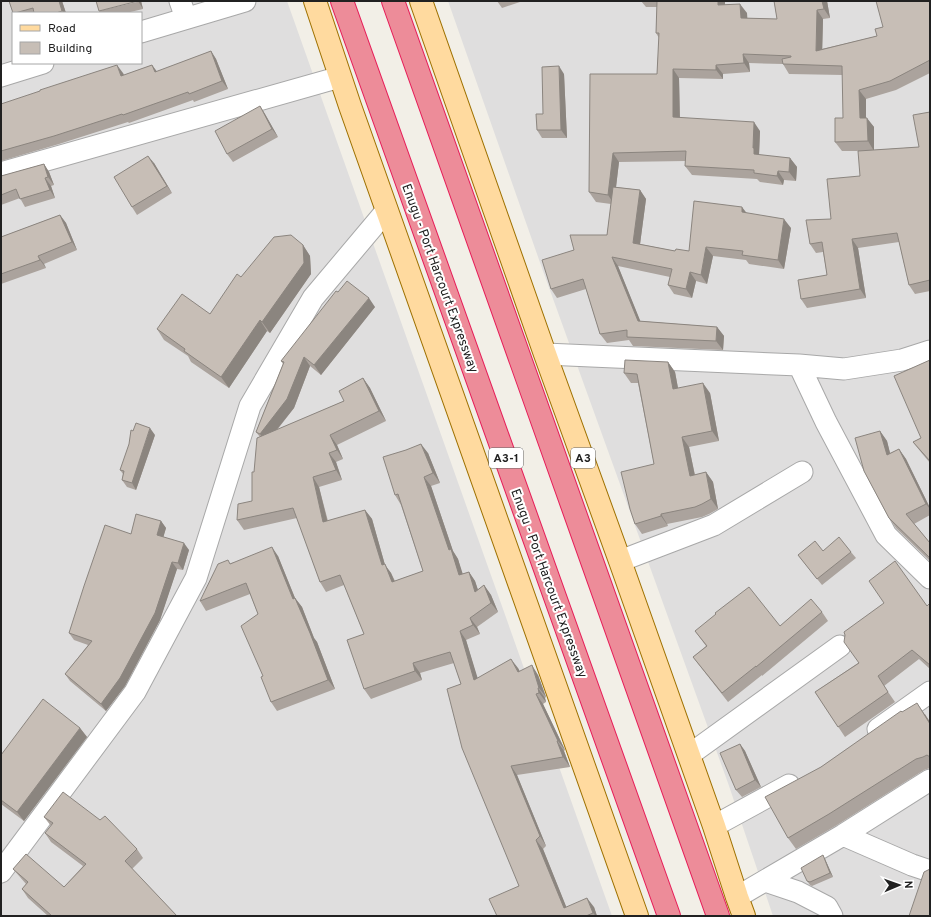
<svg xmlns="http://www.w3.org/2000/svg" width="931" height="917" viewBox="0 0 931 917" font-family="Overpass,sans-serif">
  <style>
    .residential { fill: #dfdede; fill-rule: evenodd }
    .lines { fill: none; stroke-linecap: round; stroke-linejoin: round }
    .minor-casing { stroke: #a8a8a8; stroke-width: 23 }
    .major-casing { stroke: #9e7100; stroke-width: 24 }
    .highway-casing { stroke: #e61e59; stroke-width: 24 }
    .minor { stroke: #fff; stroke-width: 21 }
    .major { stroke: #ffda9f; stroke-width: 22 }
    .highway { stroke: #ed8c99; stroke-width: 22 }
    .wall { fill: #aba39d }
    .shaded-wall { fill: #8b857f }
    .building { fill: #c7beb6; stroke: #8b857f }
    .labels { text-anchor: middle; stroke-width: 4; stroke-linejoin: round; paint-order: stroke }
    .shield { fill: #fff; stroke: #646464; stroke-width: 1 }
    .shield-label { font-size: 12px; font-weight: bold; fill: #212121 }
    .street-label { font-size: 13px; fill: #212121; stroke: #fff }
  </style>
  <rect width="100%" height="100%" fill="#f2efe7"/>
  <path class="residential" d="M 1,1 L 287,1 L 612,916 L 1,916 ZM 13,13 L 141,13 L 141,63 L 13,63 Z
    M 448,1 L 930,1 L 930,916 L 773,916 L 728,783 L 543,271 Z"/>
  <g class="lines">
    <g class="minor-casing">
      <path id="minor" d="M 180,1 L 186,18
        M 141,32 L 245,1
        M 1,76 L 43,63
        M 1,173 L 340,77
        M 545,354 L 799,365 L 826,422 L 886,535 L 930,578
        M 799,365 L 844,369 L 902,360 L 930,351
        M 620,561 L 714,525 L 802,472
        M 878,729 L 930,692
        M 689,755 L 840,646
        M 714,826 L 789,785
        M 843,835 L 912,865 L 930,871
        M 1,872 L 135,692 L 196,578 L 250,406 L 313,298 L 387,210
        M 765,881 L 798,892 L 827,907 L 832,916
        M 737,897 L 843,835 L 930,780"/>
    </g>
    <g class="major-casing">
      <path id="major" d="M 315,1 L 350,106 L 637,916
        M 421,1 L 545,354 L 620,561 L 714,826 L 737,897 L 744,916"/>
    </g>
    <g class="highway-casing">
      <path id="highway" d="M 342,1 L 669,916
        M 393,1 L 718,916"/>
    </g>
    <use href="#minor" class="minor"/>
    <use href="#major" class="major"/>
    <use href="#highway" class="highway"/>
  </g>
  <path class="wall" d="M 9,1 L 62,1 L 66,13 L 13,13 Z
    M 141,1 L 143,9 L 126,13 L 100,13 L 99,11 Z
    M 497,1 L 523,1 L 502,8 Z
    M 641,1 L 725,1 L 725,5 L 747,13 L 747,18 L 777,19 L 774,1 L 827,1 L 830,18 L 823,19 L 822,49 L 877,36 L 883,27 L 930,1 L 930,73 L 896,90 L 866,99 L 866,118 L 874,127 L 874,150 L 919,147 L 930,112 L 930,291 L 915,294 L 909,285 L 899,242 L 858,248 L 866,298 L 807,308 L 801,299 L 827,275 L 823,252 L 816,253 L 810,244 L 831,219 L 860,176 L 867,151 L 842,151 L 835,142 L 843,118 L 843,75 L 789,74 L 783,64 L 749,63 L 750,72 L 723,74 L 723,79 L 679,78 L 680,118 L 760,131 L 759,155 L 790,158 L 797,167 L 796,181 L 784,180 L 783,185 L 760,182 L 757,179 L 692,175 L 685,166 L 686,161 L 619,162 L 616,187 L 640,190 L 646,199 L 640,244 L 675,251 L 689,251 L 746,213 L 791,228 L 784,269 L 749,264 L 746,260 L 713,256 L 707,284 L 696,281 L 692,298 L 674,294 L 668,285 L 670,277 L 618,266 L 640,321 L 717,327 L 724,336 L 723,350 L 633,346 L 629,340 L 607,343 L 600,334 L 586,289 L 557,298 L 551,289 L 574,250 L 607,235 L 611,204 L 596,202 L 589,192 L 657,74 L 659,38 L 656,33 L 657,7 L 646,7 Z
    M 211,51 L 216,59 L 228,89 L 194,102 L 193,100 L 129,123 L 128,122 L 59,144 L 1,161 L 1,104 L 123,73 L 124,75 L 152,65 L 157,72 Z
    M 564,74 L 567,138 L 542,138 L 537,130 L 543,114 Z
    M 260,106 L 265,114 L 278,137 L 233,162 L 227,154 Z
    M 154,163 L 172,193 L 137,215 L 132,207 Z
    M 44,164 L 49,172 L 54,185 L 51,186 L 55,198 L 25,207 L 20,198 L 1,205 L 1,176 Z
    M 60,215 L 66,223 L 77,250 L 44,264 L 46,268 L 1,284 L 1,237 Z
    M 303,245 L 310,256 L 311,274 L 270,333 L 267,331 L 229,388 L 191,362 L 188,356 L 164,340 L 157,329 L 210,314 L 241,277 Z
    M 338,292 L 375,307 L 321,375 L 310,366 L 294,408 L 277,430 L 344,401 L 363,378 L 370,388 L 386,421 L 337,445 L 343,459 L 336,462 L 342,480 L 319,487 L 328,521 L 365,510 L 372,519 L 385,565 L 391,573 L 395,581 L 423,571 L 401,505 L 395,495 L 428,453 L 440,483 L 431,486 L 453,551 L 458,559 L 462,574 L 469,572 L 475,581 L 478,590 L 484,585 L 491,595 L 498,612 L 477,627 L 480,634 L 466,640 L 477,678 L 518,668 L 519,671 L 538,675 L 546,697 L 545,698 L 546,702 L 543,704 L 565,750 L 564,751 L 570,767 L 517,775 L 546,846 L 543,849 L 566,907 L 594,907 L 597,916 L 497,916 L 519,886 L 461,684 L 454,663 L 420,673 L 422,680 L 371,699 L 364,689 L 364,634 L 344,585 L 326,592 L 320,582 L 297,518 L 244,530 L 237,520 L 252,501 L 254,472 L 260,437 L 256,432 L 283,364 L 281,361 Z
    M 930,360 L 930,463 L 920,451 L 913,442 L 921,438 Z
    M 668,362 L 675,372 L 678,388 L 710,393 L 719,441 L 689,447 L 695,475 L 706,472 L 713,482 L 718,509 L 709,514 L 702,517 L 667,524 L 668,526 L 642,534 L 635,524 L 654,464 L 638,383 L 631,383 L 624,373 Z
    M 880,431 L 887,441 L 890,453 L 899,449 L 906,459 L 930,508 L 930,515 L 914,524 L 930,543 L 930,561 L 896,528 L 889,518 Z
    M 155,435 L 136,490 L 127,487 L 122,480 L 123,474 L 120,470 Z
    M 161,521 L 166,528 L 163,537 L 189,550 L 183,570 L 177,569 L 160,620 L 125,686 L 106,711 L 70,681 L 65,674 L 88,645 L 74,640 L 69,633 L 131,534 Z
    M 823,551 L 851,552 L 856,558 L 822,585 L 798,555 Z
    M 278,556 L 295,598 L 302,607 L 314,638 L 317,642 L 335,689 L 277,711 L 271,702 L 263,676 L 258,614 L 250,594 L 206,611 L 200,601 L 231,563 Z
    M 930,603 L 930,669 L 919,659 L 884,686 L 895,702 L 845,737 L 815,692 L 858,663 L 927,606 Z
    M 822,612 L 828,621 L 762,676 L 762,675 L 728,702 L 699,665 L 693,657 L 706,646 L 695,631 L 780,626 Z
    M 902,712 L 925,714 L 930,722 L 930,768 L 924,770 L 837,825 L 796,849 L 788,838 L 821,767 Z
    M 80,728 L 87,737 L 24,821 L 1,804 L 1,755 Z
    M 740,744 L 745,751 L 761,787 L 742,797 L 736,790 Z
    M 44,817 L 137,849 L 143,858 L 132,869 L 177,916 L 48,916 L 28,898 L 22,889 L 26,884 L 20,877 L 13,869 L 64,887 L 83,866 L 51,842 L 45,833 L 51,826 Z
    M 825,859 L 833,877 L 812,886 L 810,885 L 807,881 Z"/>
  <path class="shaded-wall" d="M 59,1 L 62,1 L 66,13 L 64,13 L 62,11 Z
    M 138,1 L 141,1 L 143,9 Z
    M 718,1 L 725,1 L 725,14 L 718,5 Z
    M 822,1 L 827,1 L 830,18 L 824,9 Z
    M 740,4 L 747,13 L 748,27 L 741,18 Z
    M 817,10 L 823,19 L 822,60 L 816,51 Z
    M 211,51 L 216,59 L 228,89 L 222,81 Z
    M 743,54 L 749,63 L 750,72 L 744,63 Z
    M 117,65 L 123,73 L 127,84 L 121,76 Z
    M 152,65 L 158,73 L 155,72 Z
    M 716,65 L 723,74 L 723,79 L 716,70 Z
    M 559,66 L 564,74 L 567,138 L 561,130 Z
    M 673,69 L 679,78 L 680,127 L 673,117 Z
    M 859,90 L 866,99 L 866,127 L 860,118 Z
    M 260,106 L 265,114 L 278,137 L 272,129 Z
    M 867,118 L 874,127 L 874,151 L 868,141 Z
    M 754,122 L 760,131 L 759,155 L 761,157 L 754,154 L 753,148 Z
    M 613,153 L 619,162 L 614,204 L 608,195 Z
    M 148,156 L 154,163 L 172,193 L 167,186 Z
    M 790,158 L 797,167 L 796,181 L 789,172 Z
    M 44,164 L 49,172 L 54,185 L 48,177 Z
    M 778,171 L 784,180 L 783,185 L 777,176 Z
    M 45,178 L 51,186 L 55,198 L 50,190 Z
    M 640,190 L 646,199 L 639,252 L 633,243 Z
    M 742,207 L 749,216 L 742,212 Z
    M 60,215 L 66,223 L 77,250 L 72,242 Z
    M 784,219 L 791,228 L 784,269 L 778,260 Z
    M 852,239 L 858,248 L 866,298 L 860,289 Z
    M 303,245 L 310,256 L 311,274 L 270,333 L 262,322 Z
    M 706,247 L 713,256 L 707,284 L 701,275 Z
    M 38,256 L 44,264 L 46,268 L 40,260 Z
    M 612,257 L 618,266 L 644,330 L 638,321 Z
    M 690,272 L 696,281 L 692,298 L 686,289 Z
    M 369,298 L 375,307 L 321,375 L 314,365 Z
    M 260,320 L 267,331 L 229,388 L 221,377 Z
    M 717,327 L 724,336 L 723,350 L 716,341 Z
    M 304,357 L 310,366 L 294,408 L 266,443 L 260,434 Z
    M 668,362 L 675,372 L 680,399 L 673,389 Z
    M 363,378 L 370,388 L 386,421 L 379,411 Z
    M 703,383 L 710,393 L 719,441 L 712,431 Z
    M 150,428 L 155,435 L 136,490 L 132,483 Z
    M 880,431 L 887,441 L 893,465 L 887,455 Z
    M 330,435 L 337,445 L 343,459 L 337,450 Z
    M 682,437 L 689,447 L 697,486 L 690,476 Z
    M 421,444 L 428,453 L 440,483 L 433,473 Z
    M 899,449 L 906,459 L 930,508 L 930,509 L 926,504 Z
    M 329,453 L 336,462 L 342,480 L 336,470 Z
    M 706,472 L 713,482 L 718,509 L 711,499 Z
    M 313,477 L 319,487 L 330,532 L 323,522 Z
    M 424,477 L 431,486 L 453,551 L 458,559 L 466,584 L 459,575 L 449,550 Z
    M 365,510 L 372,519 L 385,565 L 391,573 L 399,592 L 392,582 L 382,565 Z
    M 661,514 L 667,524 L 668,526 L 661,516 Z
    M 161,521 L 166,528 L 162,542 L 157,535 Z
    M 184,543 L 189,550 L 183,570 L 178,563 Z
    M 272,547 L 278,556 L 299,608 L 293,599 Z
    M 172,562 L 177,569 L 160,620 L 125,686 L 106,711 L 101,704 Z
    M 469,572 L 475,581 L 482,602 L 475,592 Z
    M 484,585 L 491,595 L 498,612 L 491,603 Z
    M 295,598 L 302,607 L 314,638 L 317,642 L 335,689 L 328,680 Z
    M 470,618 L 477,627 L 480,634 L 473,625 Z
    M 460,631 L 466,640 L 481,689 L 474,680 Z
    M 511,659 L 518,668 L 525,681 L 518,672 Z
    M 413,663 L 420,673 L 422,680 L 415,671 Z
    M 532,665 L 538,675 L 546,697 L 539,688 Z
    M 538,688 L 545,698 L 546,702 L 539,693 Z
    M 536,694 L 543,704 L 565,750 L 558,741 Z
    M 917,703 L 930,722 L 930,724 Z
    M 80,728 L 87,737 L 24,821 L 17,812 Z
    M 557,741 L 564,751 L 570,767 L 563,757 Z
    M 740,744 L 745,751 L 761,787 L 755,780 Z
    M 511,766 L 517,775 L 546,846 L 540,836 Z
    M 536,840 L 543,849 L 570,916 L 564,908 Z
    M 823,855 L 825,859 L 833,877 L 830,873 Z
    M 587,898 L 594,907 L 597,916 L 596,916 L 593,913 Z"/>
  <path class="building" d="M 9,1 L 59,1 L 62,11 L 56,13 L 34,13 L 33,8 L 15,13 L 13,13 Z
    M 96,1 L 138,1 L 99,11 Z
    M 657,1 L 718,1 L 718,5 L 740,4 L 741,18 L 777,19 L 774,1 L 822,1 L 824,9 L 817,10 L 816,51 L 877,36 L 875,29 L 883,27 L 876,1 L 930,1 L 930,60 L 890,81 L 859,90 L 860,118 L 867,118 L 868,141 L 835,142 L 835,118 L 843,118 L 842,66 L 783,64 L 782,59 L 791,57 L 791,56 L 743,54 L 744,63 L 716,65 L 716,70 L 673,69 L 673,117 L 754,122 L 753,148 L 754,148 L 754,154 L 790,158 L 789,172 L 778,171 L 777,176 L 754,173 L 754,170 L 685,166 L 686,151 L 613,153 L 608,195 L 589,192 L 590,74 L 657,74 L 659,33 L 656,33 Z
    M 211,51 L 222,81 L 189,94 L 188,92 L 123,115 L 122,114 L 54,136 L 1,151 L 1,104 L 40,91 L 40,90 L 117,65 L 121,76 L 152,65 L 155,72 Z
    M 559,66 L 561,130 L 537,130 L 536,114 L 543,114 L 542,67 Z
    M 260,106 L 272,129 L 227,154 L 215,131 Z
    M 930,112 L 930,280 L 909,285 L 897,233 L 852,239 L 860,289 L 801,299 L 798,280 L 827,275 L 822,242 L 810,244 L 806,220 L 831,219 L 827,179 L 860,176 L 858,151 L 919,147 L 913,115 Z
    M 148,156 L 167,186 L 132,207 L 114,177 Z
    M 44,164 L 48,177 L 45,178 L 50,190 L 20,199 L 16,189 L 1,195 L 1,176 Z
    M 613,187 L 640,190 L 633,243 L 675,251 L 676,249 L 689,251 L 694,201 L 742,207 L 742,212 L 784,219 L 778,260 L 742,255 L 743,251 L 706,247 L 701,275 L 690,272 L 686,289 L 668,285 L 672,269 L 612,257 L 638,321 L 717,327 L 716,341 L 627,337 L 627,330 L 600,334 L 583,279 L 551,289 L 542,260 L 574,250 L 570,235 L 607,235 Z
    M 60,215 L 72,242 L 38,256 L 40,260 L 1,274 L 1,237 Z
    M 291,235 L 303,245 L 304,263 L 262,322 L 260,320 L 221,377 L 184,351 L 185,349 L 157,329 L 182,294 L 210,314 L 237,274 L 241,277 L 274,237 Z
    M 347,281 L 369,298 L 314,365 L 304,357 L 287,399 L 260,434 L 256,432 L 284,362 L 281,361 L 336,291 L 338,292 Z
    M 625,360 L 668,362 L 673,389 L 703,383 L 712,431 L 682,437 L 690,476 L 706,472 L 711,499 L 702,504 L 695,507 L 661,514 L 661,516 L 635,524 L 630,509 L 621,472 L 654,464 L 637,374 L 624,373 Z
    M 930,360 L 930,461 L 913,442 L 921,438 L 894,376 Z
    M 363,378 L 379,411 L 330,435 L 337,450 L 329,453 L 336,470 L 313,477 L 323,522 L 365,510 L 382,565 L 385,564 L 392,582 L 423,571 L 398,494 L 395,495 L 383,457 L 406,450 L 421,444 L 433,473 L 424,477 L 449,550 L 451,549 L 459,575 L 469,572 L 475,592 L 484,585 L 491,603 L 470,618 L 473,625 L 460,631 L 474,680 L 511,659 L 518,672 L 532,665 L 539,688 L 538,688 L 539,693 L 536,694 L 558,741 L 557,741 L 563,757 L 511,766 L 540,836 L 536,840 L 564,908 L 587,898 L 593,913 L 586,916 L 497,916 L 489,899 L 519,886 L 462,748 L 447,689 L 461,684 L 450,652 L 413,663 L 415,671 L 364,689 L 347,640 L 364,634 L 340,575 L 320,582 L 293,508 L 237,520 L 238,504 L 252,501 L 252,472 L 254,472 L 257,438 L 344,401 L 339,391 Z
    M 136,423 L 150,428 L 132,483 L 122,480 L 124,471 L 120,470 L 129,444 L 131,430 L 133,431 Z
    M 880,431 L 887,455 L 899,449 L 926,504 L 906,514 L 930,543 L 930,558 L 889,518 L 864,471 L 855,438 Z
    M 136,514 L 161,521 L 157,535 L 184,543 L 178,563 L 172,562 L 155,613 L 120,678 L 101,704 L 65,674 L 92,641 L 69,633 L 84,586 L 105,525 L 131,534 Z
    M 839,537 L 851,552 L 817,579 L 798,555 L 815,541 L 823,551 Z
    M 272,547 L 293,599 L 295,598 L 310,633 L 328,680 L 271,702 L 261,677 L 263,676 L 241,626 L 258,614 L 246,583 L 200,601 L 218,564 L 228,560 L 230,564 Z
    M 895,561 L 927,606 L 930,603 L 930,665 L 912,650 L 878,676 L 888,692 L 838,727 L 815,692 L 859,663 L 844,642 L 845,635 L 844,632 L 884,603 L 869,581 Z
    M 749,587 L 780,626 L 811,599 L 822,612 L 756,667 L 756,666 L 722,693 L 693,657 L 707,646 L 695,631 L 716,614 L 715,613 Z
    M 43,699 L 80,728 L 17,812 L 1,800 L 1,755 Z
    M 917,703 L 930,724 L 930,757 L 927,755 L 923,757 L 916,759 L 829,814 L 788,838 L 765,797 L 821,767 L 901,711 L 902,712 Z
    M 740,744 L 755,780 L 736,790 L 720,753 Z
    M 63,792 L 100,820 L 105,816 L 137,849 L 125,861 L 177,916 L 52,916 L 22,889 L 28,882 L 13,869 L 26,854 L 64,887 L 86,864 L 45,833 L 53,823 L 44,817 Z
    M 823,855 L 830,873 L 810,882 L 807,881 L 801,868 Z
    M 930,869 L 930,916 L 909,916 L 924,872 Z"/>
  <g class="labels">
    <g class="shield">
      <rect x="489" y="448" width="34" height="20" rx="3"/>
      <rect x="571" y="448" width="24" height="20" rx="3"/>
    </g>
    <g class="shield-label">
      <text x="506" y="462">A3-1</text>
      <text x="583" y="462">A3</text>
    </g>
    <g class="street-label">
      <text transform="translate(441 278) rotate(70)" y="5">Enugu - Port Harcourt Expressway</text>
      <text transform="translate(550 583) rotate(70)" y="5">Enugu - Port Harcourt Expressway</text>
    </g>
  </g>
  <rect width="931" height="917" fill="none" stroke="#212121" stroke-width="4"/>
  <rect x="12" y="12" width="130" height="52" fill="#ffffff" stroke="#a6a6a6"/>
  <rect x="20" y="25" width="20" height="6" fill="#ffda9f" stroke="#a6a6a6"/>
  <text x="48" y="32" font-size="12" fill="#212121">Road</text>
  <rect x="20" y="42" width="20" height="12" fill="#c7beb6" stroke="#a6a6a6"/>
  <text x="48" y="52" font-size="12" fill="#212121">Building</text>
  <g transform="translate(899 885) rotate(88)" stroke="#ffffff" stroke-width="3" paint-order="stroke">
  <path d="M0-3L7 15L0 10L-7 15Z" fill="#212121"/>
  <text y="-6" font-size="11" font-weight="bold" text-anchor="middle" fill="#212121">N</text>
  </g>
</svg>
